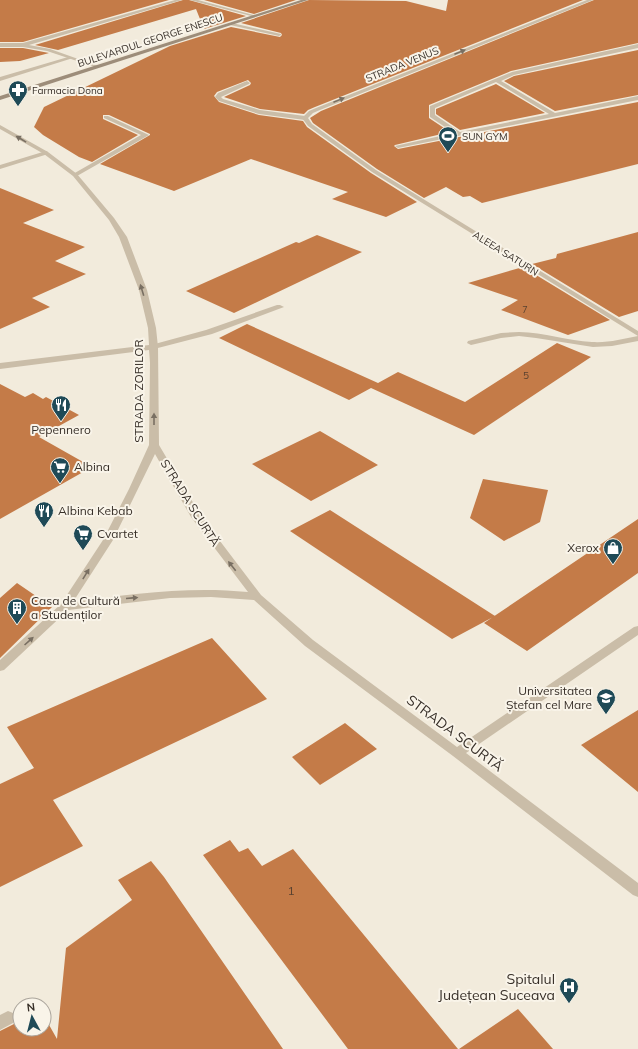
<svg xmlns="http://www.w3.org/2000/svg" width="638" height="1049" viewBox="0 0 638 1049" font-family="Mulish,sans-serif">
  <style>
    .building { fill: #c47b48 }
    .lines { fill: none; stroke-linecap: round; stroke-linejoin: round }
    .service { fill: #cabda8; fill-rule: evenodd }
    .minor { fill: #cabda8; fill-rule: evenodd }
    .secondary { fill: #9d8d7a; fill-rule: evenodd }
    .oneway { fill: #796f62 }
    .labels { text-anchor: middle; stroke-width: 4; stroke-linejoin: round; paint-order: stroke }
    .far-number-label { font-size: 9px; fill: #5a4230 }
    .far-street-label { font-size: 10px; fill: #372f28; stroke: #f9f4e9 }
    .far-poi-label { font-size: 10px; fill: #372f28; stroke: #f9f4e9; text-anchor: start }
    .number-label { font-size: 10px; fill: #5a4230 }
    .street-label { font-size: 12px; fill: #372f28; stroke: #f9f4e9 }
    .poi-label { font-size: 12px; fill: #372f28; stroke: #f9f4e9; text-anchor: start }
    .near-number-label { font-size: 12px; fill: #5a4230 }
    .near-street-label { font-size: 14px; fill: #372f28; stroke: #f9f4e9 }
    .near-poi-label { font-size: 14px; fill: #372f28; stroke: #f9f4e9; text-anchor: end }
  </style>
  <rect width="100%" height="100%" fill="#f2ebdc"/>
  <path class="building" d="M 0,0 L 169,0 L 23,42 L 0,42 Z
    M 183,0 L 189,0 L 246,16 L 204,29 L 196,9 L 58,50 L 35,45 Z
    M 204,0 L 296,0 L 254,14 Z
    M 309,0 L 406,1 L 446,11 L 448,0 L 583,0 L 315,107 L 308,110 L 304,114 L 260,109 L 224,97 L 250,85 L 251,83 L 248,80 L 217,92 L 214,96 L 219,102 L 259,115 L 303,121 L 307,127 L 371,173 L 417,202 L 386,217 L 332,199 L 348,192 L 251,159 L 174,191 L 100,164 L 150,135 L 150,134 L 109,115 L 103,115 L 103,119 L 138,135 L 92,162 L 79,157 L 43,135 L 34,127 L 44,107 L 170,46 L 231,27 L 280,37 L 282,35 L 281,33 L 241,23 Z
    M 594,0 L 638,0 L 638,43 L 511,71 L 429,105 L 429,118 L 450,132 L 395,145 L 394,146 L 398,149 L 638,102 L 638,164 L 482,203 L 470,196 L 463,197 L 446,187 L 424,198 L 377,169 L 313,123 L 310,118 L 321,111 Z
    M 0,48 L 23,48 L 49,53 L 20,61 L 0,62 Z
    M 638,50 L 638,95 L 555,111 L 504,81 L 514,76 Z
    M 496,84 L 545,113 L 460,130 L 436,114 L 436,109 Z
    M 0,188 L 54,210 L 23,223 L 85,247 L 55,261 L 86,274 L 32,298 L 50,307 L 0,329 Z
    M 638,232 L 638,311 L 619,317 L 532,264 L 556,258 L 557,254 Z
    M 317,235 L 362,252 L 234,313 L 186,291 L 296,242 L 299,243 Z
    M 523,267 L 610,320 L 568,335 L 501,310 L 518,300 L 468,283 Z
    M 247,324 L 378,383 L 398,372 L 465,402 L 557,343 L 591,357 L 474,435 L 371,388 L 349,400 L 219,338 Z
    M 0,384 L 25,397 L 33,393 L 43,399 L 46,397 L 79,415 L 39,437 L 92,467 L 0,519 Z
    M 320,431 L 378,465 L 311,501 L 252,464 Z
    M 483,479 L 548,490 L 540,522 L 504,541 L 470,518 Z
    M 330,510 L 495,616 L 452,639 L 290,531 Z
    M 638,519 L 638,573 L 527,651 L 484,623 Z
    M 17,583 L 52,607 L 0,658 L 0,598 Z
    M 212,638 L 267,699 L 53,800 L 83,846 L 0,887 L 0,784 L 34,768 L 7,727 Z
    M 638,710 L 638,792 L 581,745 Z
    M 345,723 L 377,749 L 320,785 L 292,757 Z
    M 230,840 L 239,852 L 248,848 L 262,866 L 293,849 L 458,1049 L 348,1049 L 203,855 Z
    M 151,861 L 164,877 L 283,1049 L 0,1049 L 0,1031 L 20,1021 L 20,1029 L 44,1029 L 44,1016 L 57,1039 L 66,948 L 132,900 L 118,880 Z
    M 518,1009 L 553,1049 L 459,1049 Z"/>
  <g class="lines">
    <path class="service" d="M 638,44 L 638,48 L 514,75 L 501,81 L 555,113 L 638,96 L 638,100 L 398,148 L 395,146 L 454,133 L 430,117 L 430,106 L 512,72 ZM 496,82 L 549,114 L 460,132 L 435,115 L 435,108 Z
      M 68,57 L 73,58 L 0,81 L 0,77 Z
      M 247,81 L 250,83 L 249,84 L 221,97 L 223,99 L 260,110 L 305,116 L 308,118 L 305,120 L 259,114 L 219,101 L 215,97 L 218,93 Z
      M 104,116 L 108,116 L 149,135 L 77,176 L 73,176 L 73,174 L 141,135 L 104,118 Z
      M 46,151 L 48,152 L 48,154 L 0,169 L 0,165 Z
      M 277,305 L 280,305 L 284,307 L 212,334 L 154,349 L 150,347 L 151,345 L 206,330 Z
      M 519,332 C 544,332 568,341 592,342 C 608,343 623,339 638,336 L 638,341 L 612,346 L 593,347 L 536,338 L 519,336 L 501,338 L 471,345 L 467,343 L 468,341 L 501,333 Z"/>
    <path class="minor" d="M 175,0 L 182,0 L 29,45 L 50,49 L 98,66 L 98,68 L 47,51 L 23,47 L 0,47 L 0,43 L 23,43 Z
      M 190,0 L 198,0 L 257,16 L 255,17 Z
      M 587,0 L 593,0 L 320,110 L 313,113 L 308,118 L 312,124 L 376,170 L 638,331 L 638,336 L 372,172 L 308,126 L 302,118 L 309,111 L 316,108 Z
      M 232,23 L 281,34 L 281,35 L 279,36 L 230,25 Z
      M 0,125 L 48,152 L 77,174 L 114,218 L 127,237 L 147,290 L 156,328 L 158,347 L 159,445 L 201,516 L 261,595 L 313,640 L 457,747 L 634,627 L 638,626 L 638,635 L 466,753 L 638,883 L 638,897 L 633,895 L 453,756 L 305,646 L 254,600 L 211,597 L 170,598 L 68,610 L 4,670 L 0,671 L 0,660 L 61,604 L 103,540 L 129,489 L 149,445 L 150,363 L 149,350 L 0,369 L 0,363 L 149,345 L 148,328 L 139,290 L 119,237 L 109,220 L 73,176 L 44,154 L 0,129 ZM 155,454 L 191,517 L 248,592 C 189,586 131,594 73,602 L 113,540 Z
      M 8,1011 L 13,1013 L 16,1018 L 13,1023 L 0,1030 L 0,1015 Z"/>
    <path class="secondary" d="M 301,0 L 308,0 L 0,100 L 0,96 Z"/>
  </g>
  <defs><path id="oneway-solid" d="M-6-.8H1V-3.2L6.5 0L1 3.2V.8H-6Z"/></defs>
  <g class="oneway">
    <use href="#oneway-solid" transform="translate(460 52) rotate(-22)"/>
    <use href="#oneway-solid" transform="translate(339 100) rotate(-22)"/>
    <use href="#oneway-solid" transform="translate(21 139) rotate(-149)"/>
    <use href="#oneway-solid" transform="translate(142 290) rotate(-107)"/>
    <use href="#oneway-solid" transform="translate(154 419) rotate(-90)"/>
    <use href="#oneway-solid" transform="translate(232 566) rotate(-128)"/>
    <use href="#oneway-solid" transform="translate(86 574) rotate(-58)"/>
    <use href="#oneway-solid" transform="translate(132 598) rotate(-5)"/>
    <use href="#oneway-solid" transform="translate(29 641) rotate(-42)"/>
  </g>
  <defs>
    <g id="pharmacy-pin" transform="scale(1)"><path d="M0 17L-7.5 6A9.5 9.5 0 1 1 7.5 6Z" fill="#1f4a57" stroke="#f9f4e9"/><path d="M-2-6h4v4h4v4h-4v4h-4v-4h-4v-4h4Z" fill="#fff"/></g>
    <g id="stadium-pin" transform="scale(1)"><path d="M0 17L-7.5 6A9.5 9.5 0 1 1 7.5 6Z" fill="#1f4a57" stroke="#f9f4e9"/><path d="M0-5a6.5 5 0 1 0 0 10a6.5 5 0 1 0 0-10ZM-3.5-1.8h7v3.6h-7Z" fill="#fff"/></g>
    <g id="restaurant-pin" transform="scale(1)"><path d="M0 17L-7.5 6A9.5 9.5 0 1 1 7.5 6Z" fill="#1f4a57" stroke="#f9f4e9"/><path d="M-5-6h1v4h1v-4h1v4h1v-4h1v5L-1.5 .5V6h-2V.5L-5-1ZM5-6V6H3V1.5H1.5Q1.5-4 5-6Z" fill="#fff"/></g>
    <g id="supermarket-pin" transform="scale(1)"><path d="M0 17L-7.5 6A9.5 9.5 0 1 1 7.5 6Z" fill="#1f4a57" stroke="#f9f4e9"/><path d="M-6-5.5h2.5l.6 2H6L4.5 2H-2.5L-4.4-4H-6ZM-1.5 3.2a1.3 1.3 0 1 0 .1 0ZM3 3.2a1.3 1.3 0 1 0 .1 0Z" fill="#fff"/></g>
    <g id="shop-pin" transform="scale(1)"><path d="M0 17L-7.5 6A9.5 9.5 0 1 1 7.5 6Z" fill="#1f4a57" stroke="#f9f4e9"/><path d="M-5-2.5h2.3a2.7 3.5 0 0 1 5.4 0H5L5.5 6h-11ZM-1.5-2.5h3a1.5 2.3 0 0 0-3 0Z" fill="#fff"/></g>
    <g id="building-pin" transform="scale(1)"><path d="M0 17L-7.5 6A9.5 9.5 0 1 1 7.5 6Z" fill="#1f4a57" stroke="#f9f4e9"/><path d="M-4-6H4V6H1V3H-1V6H-4ZM-2.5-4.3h1.7v1.8h-1.7ZM.8-4.3h1.7v1.8H.8ZM-2.5-1h1.7V.8h-1.7ZM.8-1h1.7V.8H.8Z" fill="#fff"/></g>
    <g id="university-pin" transform="scale(1)"><path d="M0 17L-7.5 6A9.5 9.5 0 1 1 7.5 6Z" fill="#1f4a57" stroke="#f9f4e9"/><path d="M0-5L7-2L0 1L-7-2ZM-4 1L0 2.5L4 1V4Q0 6-4 4Z" fill="#fff"/></g>
    <g id="hospital-pin" transform="scale(1)"><path d="M0 17L-7.5 6A9.5 9.5 0 1 1 7.5 6Z" fill="#1f4a57" stroke="#f9f4e9"/><path d="M-5-5h3v3.5h4V-5h3V5h-3V1.5h-4V5h-3Z" fill="#fff"/></g>
  </defs>
  <g fill-rule="evenodd">
    <use href="#pharmacy-pin" x="18" y="90"/>
    <use href="#stadium-pin" x="448" y="136"/>
    <use href="#restaurant-pin" x="61" y="405"/>
    <use href="#supermarket-pin" x="60" y="467"/>
    <use href="#restaurant-pin" x="44" y="511"/>
    <use href="#supermarket-pin" x="83" y="534"/>
    <use href="#shop-pin" x="613" y="548"/>
    <use href="#building-pin" x="17" y="608"/>
    <use href="#university-pin" x="606" y="698"/>
    <use href="#hospital-pin" x="569" y="987"/>
  </g>
  <g class="labels">
    <g class="far-number-label">
      <text x="525" y="313">7</text>
    </g>
    <g class="far-street-label">
      <text transform="translate(150 40) rotate(-18)" y="4">BULEVARDUL GEORGE ENESCU</text>
      <text transform="translate(402 64) rotate(-22)" y="4">STRADA VENUS</text>
      <text transform="translate(506 253) rotate(32)" y="4">ALEEA SATURN</text>
    </g>
    <g class="far-poi-label">
      <text x="32" y="94">Farmacia Dona</text>
      <text x="462" y="140">SUN GYM</text>
    </g>
    <g class="number-label">
      <text x="526" y="379">5</text>
    </g>
    <g class="street-label">
      <text transform="translate(139 391) rotate(-90)" y="4">STRADA ZORILOR</text>
      <text transform="translate(190 503) rotate(58)" y="4">STRADA SCURTĂ</text>
    </g>
    <g class="poi-label">
      <text x="61" y="434" text-anchor="middle">Pepennero</text>
      <text x="74" y="471">Albina</text>
      <text x="58" y="515">Albina Kebab</text>
      <text x="97" y="538">Cvartet</text>
      <text x="599" y="552" text-anchor="end">Xerox</text>
      <text x="31" y="605">Casa de Cultură<tspan x="31" dy="14">a Studenților</tspan></text>
      <text x="592" y="695" text-anchor="end">Universitatea<tspan x="592" dy="14">Ștefan cel Mare</tspan></text>
    </g>
    <g class="near-number-label">
      <text x="291" y="895">1</text>
    </g>
    <g class="near-street-label">
      <text transform="translate(455 733) rotate(37)" y="5">STRADA SCURTĂ</text>
    </g>
    <g class="near-poi-label">
      <text x="555" y="984">Spitalul<tspan x="555" dy="16">Județean Suceava</tspan></text>
    </g>
  </g>
  <g transform="translate(32 1017) rotate(353)"><circle r="19" fill="#f9f4e9" stroke="#aba59c"/>
  <path d="M0-3L7 15L0 10L-7 15Z" fill="#1f4a57"/>
  <text y="-6" font-size="11" font-weight="bold" text-anchor="middle" fill="#372f28">N</text>
  </g>
</svg>
